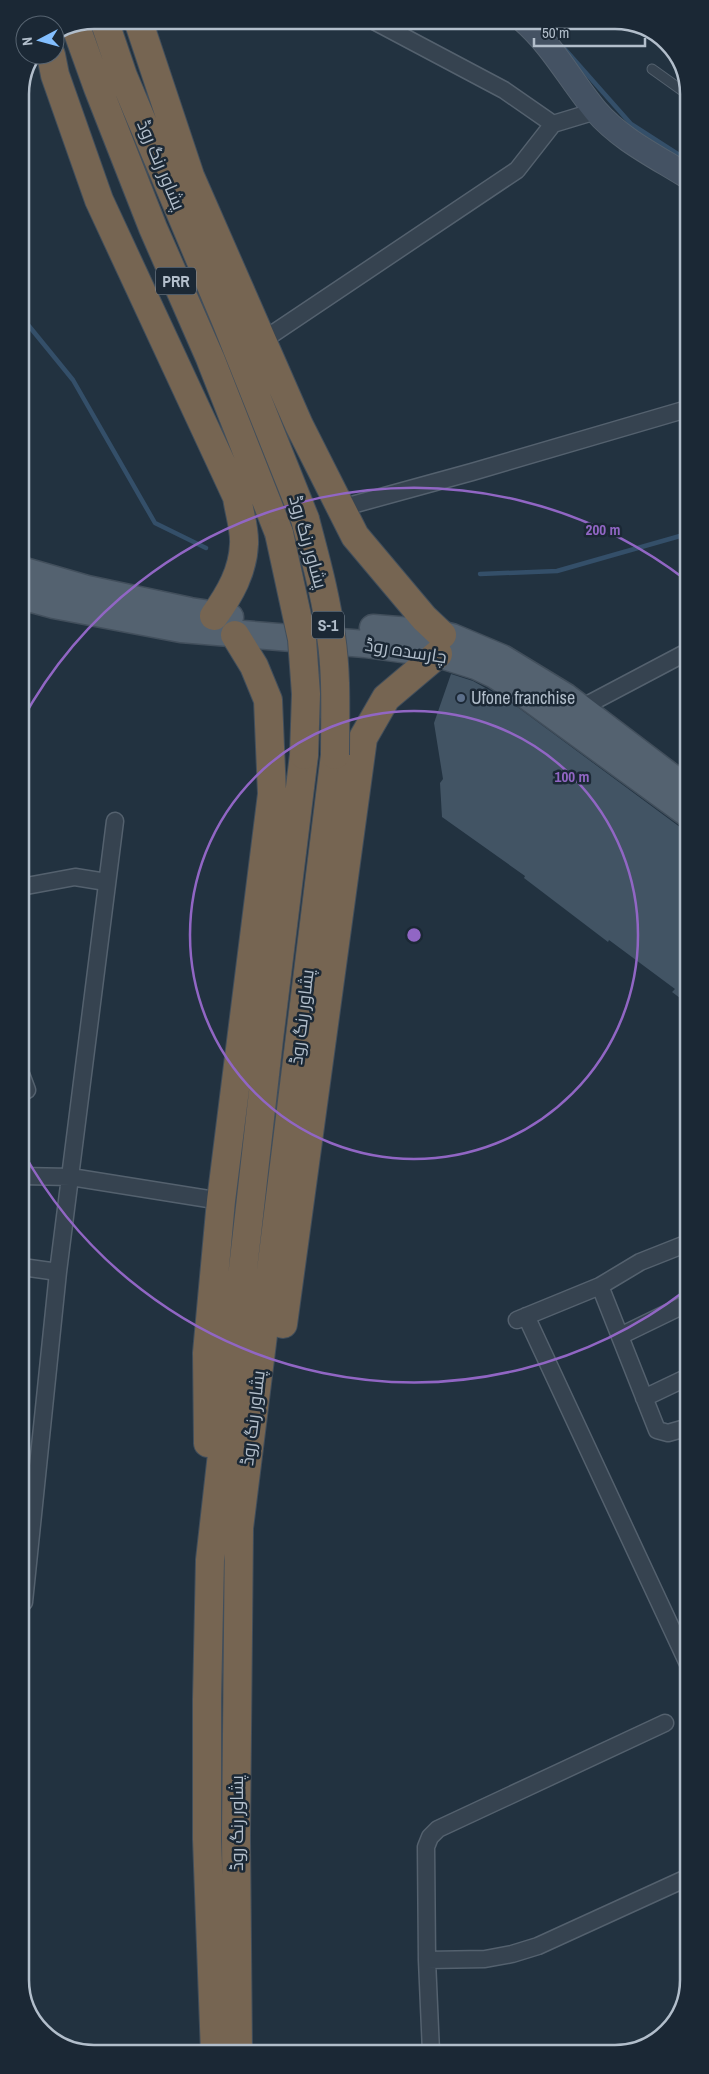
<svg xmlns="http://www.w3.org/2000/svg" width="709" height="2074" viewBox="0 0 709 2074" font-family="'Archivo Narrow',Cairo,sans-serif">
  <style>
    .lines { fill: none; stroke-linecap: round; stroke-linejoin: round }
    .stream { stroke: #344f69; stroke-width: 4.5 }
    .building { fill: #425464 }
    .lane-casing { stroke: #54616e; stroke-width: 11 }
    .street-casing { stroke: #54616e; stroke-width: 19 }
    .secondary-casing { stroke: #54616e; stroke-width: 26 }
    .primary-casing { stroke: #424f5c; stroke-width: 29 }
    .highway-casing { stroke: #414e5b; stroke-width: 30 }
    .lane { stroke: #364350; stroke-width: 9 }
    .street { stroke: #364350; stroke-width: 16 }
    .secondary { stroke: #445263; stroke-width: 24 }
    .primary { stroke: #546270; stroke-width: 26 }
    .highway { stroke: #766552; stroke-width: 28 }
    .highway-bridge-casing { stroke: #414e5b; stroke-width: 30; stroke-linecap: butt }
    .highway-bridge { stroke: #766552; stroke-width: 28 }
    .ring { fill: none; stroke: #9166c4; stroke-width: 2.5 }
    .service-dot { fill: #5c6f8a; stroke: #1b2835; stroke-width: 2 }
    .labels { text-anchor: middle; stroke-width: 5; stroke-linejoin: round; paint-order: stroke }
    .shield { fill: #1b2835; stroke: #85919e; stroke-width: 1 }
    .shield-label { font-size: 16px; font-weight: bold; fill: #b2becb }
    .street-label { font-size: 18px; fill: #b2becb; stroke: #1b2835 }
    .poi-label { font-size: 18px; fill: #b2becb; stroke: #1b2835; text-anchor: start }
    .rim { fill: none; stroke: #b2becb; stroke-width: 2.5 }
    .centre { fill: #9166c4; stroke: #1b2835; stroke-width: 2.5 }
    .ring-label { font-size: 15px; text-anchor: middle; font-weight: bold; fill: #9166c4; stroke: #1b2835; stroke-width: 5; stroke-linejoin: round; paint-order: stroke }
  </style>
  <rect width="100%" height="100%" fill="#223240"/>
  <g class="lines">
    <path class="stream" d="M 563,47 L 631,124 L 687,160
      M 20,315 L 73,380 L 155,523 L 206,548
      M 480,574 L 557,571 L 687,534"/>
  </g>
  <path class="building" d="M 451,674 L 473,681 L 512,703 L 688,833 L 688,1004 L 672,992 L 675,989 L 609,940 L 608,942 L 524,878 L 525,876 L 442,817 L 440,783 L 443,779 L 434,723 Z"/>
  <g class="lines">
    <g class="lane-casing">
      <path id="lane" d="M 652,69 L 687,94"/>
    </g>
    <g class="street-casing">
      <path id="street" d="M 372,20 L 504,90 L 553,124
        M 262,341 L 517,170 L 553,124 L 596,111
        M 341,508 L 472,472 L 687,409
        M 581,708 L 687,652
        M 21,887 L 75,877 L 106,882
        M 21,1074 L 27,1090
        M 21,1176 L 71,1177 L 221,1201
        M 22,1267 L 58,1272 L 115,821
        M 600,1286 L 657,1430 L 668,1433 L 682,1429 L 688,1434
        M 526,1316 L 689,1666
        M 517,1320 L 600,1286 L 640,1262 L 688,1243
        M 620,1336 L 688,1303
        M 644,1398 L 688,1377
        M 22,1603 L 24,1602 L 58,1272
        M 427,1960 L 485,1959 L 512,1954 L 538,1946 L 689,1877
        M 431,2052 L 427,1960 L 426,1847 L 430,1837 L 438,1829 L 665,1723"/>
    </g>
    <g class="secondary-casing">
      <path id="secondary" d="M 523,20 C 553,46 571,81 596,111 C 620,139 655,156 687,176"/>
    </g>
    <g class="primary-casing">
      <path id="primary" d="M 21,570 L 87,589 L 190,611 L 230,617
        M 21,596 L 54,605 L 181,629 L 365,644 L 438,654 L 476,666 L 495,675 L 520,691 L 687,813
        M 373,628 L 436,633 L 452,637 L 502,658 L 566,697 L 687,789"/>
    </g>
    <g class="highway-casing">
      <path id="highway" d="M 104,20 L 123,76 L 226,321 L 305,519
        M 138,20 L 190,176 L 299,425 L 355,536 L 424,618 L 442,635
        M 76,27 L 98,88 L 153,228 L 210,358 L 279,533
        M 51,55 L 55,75 L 99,200 L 237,497 C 239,512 245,529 244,544 C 243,571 230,594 214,616
        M 283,1324 L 363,738 L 386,698 L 438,654
        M 208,1443 L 207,1353 L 221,1201 L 272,794 L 268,700 L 254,666 L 235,635
        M 215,2053 L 207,1839 L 207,1699 L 210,1560 L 269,1039 L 304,755
        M 238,2053 L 236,1837 L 239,1528 L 335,755"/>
    </g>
    <use href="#lane" class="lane"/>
    <use href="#street" class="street"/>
    <use href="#secondary" class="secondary"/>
    <use href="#primary" class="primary"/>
    <use href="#highway" class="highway"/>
    <g class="highway-bridge-casing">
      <path id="highway-bridge" d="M 305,519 C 315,558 326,596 331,636 C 337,675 335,715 335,755
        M 279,533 L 302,639 L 306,694 L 304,755"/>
    </g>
    <use href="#highway-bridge" class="highway-bridge"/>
  </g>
  <g class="ring">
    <circle cx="414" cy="935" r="224"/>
    <path d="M686 1290A447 447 0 0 1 23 1152M21 722A447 447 0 0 1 686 580"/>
  </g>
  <circle class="service-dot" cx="461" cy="698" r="5"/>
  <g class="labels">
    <g class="shield">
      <rect x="156" y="267.5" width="40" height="27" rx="4"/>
      <rect x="312" y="611.5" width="32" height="27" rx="4"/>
    </g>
    <g class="shield-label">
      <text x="176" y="287">PRR</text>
      <text x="328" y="631">S-1</text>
    </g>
    <g class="street-label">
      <text transform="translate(161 165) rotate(67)" y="6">پشاور رنگ روڈ</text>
      <text transform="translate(308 542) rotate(74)" y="6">پشاور رنگ روڈ</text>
      <text transform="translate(406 651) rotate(9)" y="6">چارسدہ روڈ</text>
      <text transform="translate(302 1017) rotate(-83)" y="6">پشاور رنگ روڈ</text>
      <text transform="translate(253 1418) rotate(-83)" y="6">پشاور رنگ روڈ</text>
      <text transform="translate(237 1823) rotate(-90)" y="6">پشاور رنگ روڈ</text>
    </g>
    <g class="poi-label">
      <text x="471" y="704">Ufone franchise</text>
    </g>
  </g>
  <path d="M0 0H709V2074H0ZM94 29H615A65 65 0 0 1 680 94V1980A65 65 0 0 1 615 2045H94A65 65 0 0 1 29 1980V94A65 65 0 0 1 94 29Z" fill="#1b2835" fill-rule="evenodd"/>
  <path class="rim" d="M94 29H615A65 65 0 0 1 680 94V1980A65 65 0 0 1 615 2045H94A65 65 0 0 1 29 1980V94A65 65 0 0 1 94 29Z"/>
  <circle cx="414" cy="935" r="8" class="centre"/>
  <g class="ring-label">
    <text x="603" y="535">200 m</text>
    <text x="572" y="782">100 m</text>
  </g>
  <g transform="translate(40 40) rotate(264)"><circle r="24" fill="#1b2835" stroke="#576471"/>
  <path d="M0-4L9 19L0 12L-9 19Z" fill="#83bfff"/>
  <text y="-8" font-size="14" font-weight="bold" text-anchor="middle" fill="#b2becb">N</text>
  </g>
  <path d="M534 38v8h111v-8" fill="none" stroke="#b2becb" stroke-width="2.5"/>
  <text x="542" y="38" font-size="15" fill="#b2becb" stroke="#1b2835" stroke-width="4" paint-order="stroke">50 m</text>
</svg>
